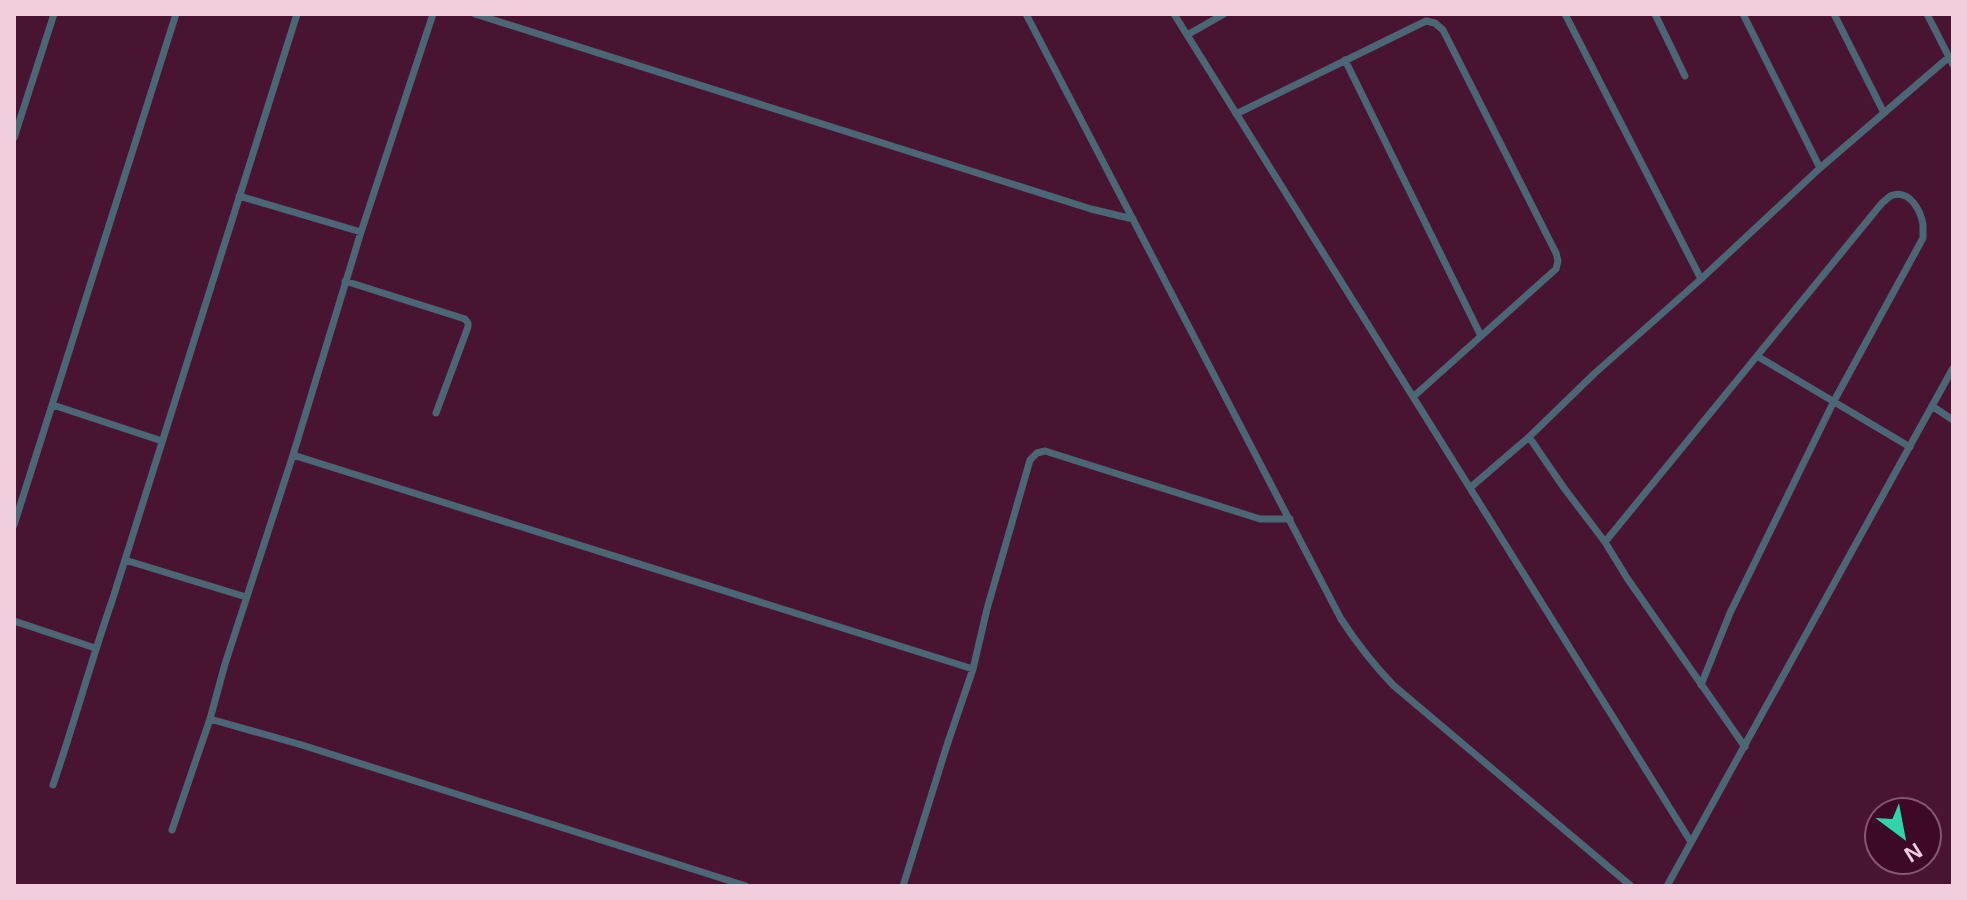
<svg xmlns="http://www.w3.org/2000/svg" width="1967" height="900" viewBox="0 0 1967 900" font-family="Arial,sans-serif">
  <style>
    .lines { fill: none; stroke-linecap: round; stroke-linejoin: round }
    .minor { stroke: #4b6775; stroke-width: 7 }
  </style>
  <rect width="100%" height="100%" fill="#491431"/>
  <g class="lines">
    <path class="minor" d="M 475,14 L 1091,209 L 1133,219
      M 1026,14 L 1341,619 C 1356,642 1373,664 1393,685 L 1631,886
      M 1174,14 L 1691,842
      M 1565,14 L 1701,279
      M 1655,14 L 1685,76
      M 1743,14 L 1820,168
      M 1834,14 L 1884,113
      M 1927,14 L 1953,65
      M 1187,35 L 1224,14
      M 1345,60 L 1481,336
      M 1236,114 L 1426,21 L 1435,23 L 1443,30 L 1556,253 L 1558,261 L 1556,269 L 1413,397
      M 14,138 L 54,14
      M 239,196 L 361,232
      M 345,281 L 465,319 L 468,323 L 468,327 L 436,413
      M 1757,356 L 1910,447
      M 53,405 L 162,441
      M 1932,406 L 1953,420
      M 1529,437 L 1564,488 L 1605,542 L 1627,578 L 1745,747
      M 293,455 L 973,669
      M 1471,487 L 1529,437 L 1595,373 L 1701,279 L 1820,168 L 1949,57
      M 14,525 L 176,14
      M 1605,542 L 1882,203 C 1886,200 1889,196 1893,195 C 1910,190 1921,211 1923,225 C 1923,225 1923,237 1923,238 L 1834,401 L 1730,613 L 1701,685
      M 125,560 L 246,597
      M 14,621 L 95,648
      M 210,719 L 302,745 L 746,886
      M 53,785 C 74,724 91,661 112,601 L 297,14
      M 172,830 L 210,719 L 225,664 L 293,455 L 361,232 L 433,14
      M 903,886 L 947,745 L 973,669 L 987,609 L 1030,460 L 1037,453 L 1045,451 L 1260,519 L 1290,519
      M 1667,886 L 1953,368"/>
  </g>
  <rect width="1967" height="900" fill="none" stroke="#f1cedd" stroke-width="32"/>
  <g transform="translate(1903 836) rotate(148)"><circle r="38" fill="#3e0827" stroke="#865770" stroke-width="2"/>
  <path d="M0-6L14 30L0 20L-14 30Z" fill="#2fd4aa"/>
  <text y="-12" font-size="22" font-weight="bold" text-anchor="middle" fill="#f1cedd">N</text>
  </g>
</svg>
